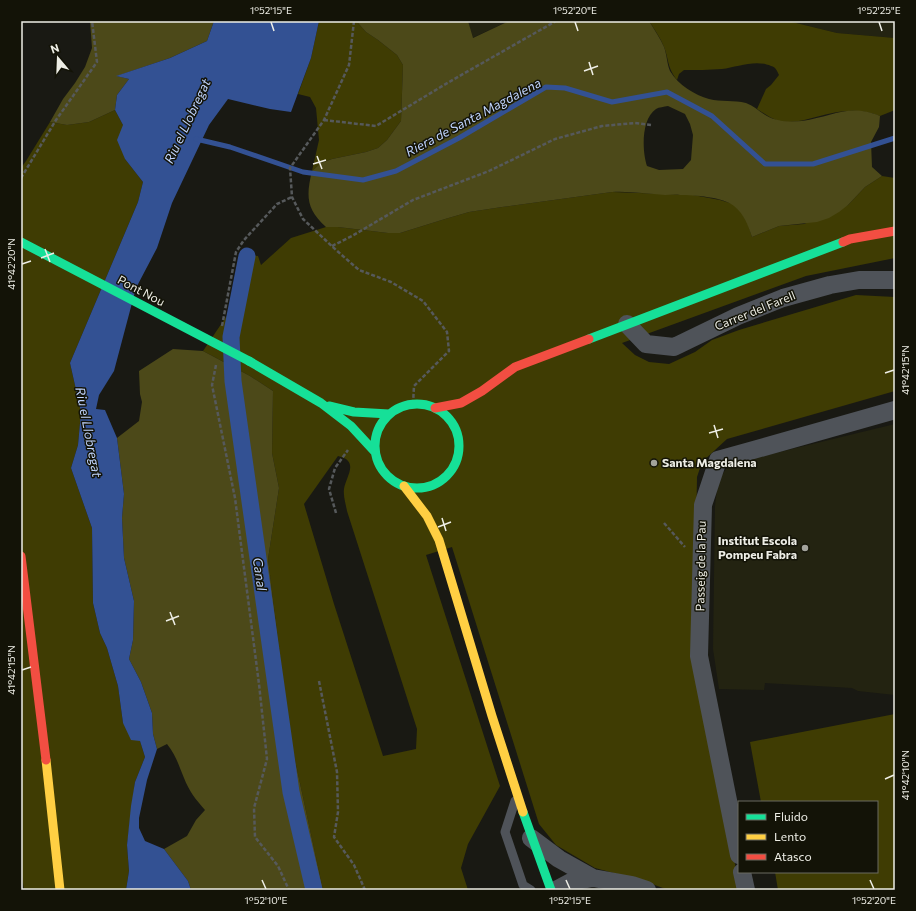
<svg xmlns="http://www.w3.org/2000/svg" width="916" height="911" viewBox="0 0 916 911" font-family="Commissioner,sans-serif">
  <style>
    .built { fill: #232311 }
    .green { fill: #3f3c03; fill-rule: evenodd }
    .forest { fill: #4c4919; fill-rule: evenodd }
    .water { fill: #335193 }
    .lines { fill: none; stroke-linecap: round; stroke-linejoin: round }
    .stream { stroke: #335193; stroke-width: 5 }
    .canal { stroke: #335193; stroke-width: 17 }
    .path { stroke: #56595b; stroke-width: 2.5; stroke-dasharray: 4 2; stroke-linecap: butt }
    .lane { stroke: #4f5359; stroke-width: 9 }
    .street { stroke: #4f5359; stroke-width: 18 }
    .fast { stroke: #16e098; stroke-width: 9 }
    .slow { stroke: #ffcf43; stroke-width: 9 }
    .jam { stroke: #f24e42; stroke-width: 9 }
    .fast-bridge { stroke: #16e098; stroke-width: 9 }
    .ticks { fill: none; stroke: #eeeee6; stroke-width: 1.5 }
    .poi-dot { fill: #a3a39c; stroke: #131307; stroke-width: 1.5 }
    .labels { text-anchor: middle; stroke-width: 3; stroke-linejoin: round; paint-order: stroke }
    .street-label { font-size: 12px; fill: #eeeee6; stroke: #131307 }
    .poi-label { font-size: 12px; font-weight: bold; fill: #eeeee6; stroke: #131307; text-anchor: start }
    .water-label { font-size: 13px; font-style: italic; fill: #bfd3fc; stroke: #131307 }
    .neatline { fill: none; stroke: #eeeee6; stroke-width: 1.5 }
    .ticks-label { font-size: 10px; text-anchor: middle; fill: #eeeee6 }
  </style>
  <rect width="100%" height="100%" fill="#191913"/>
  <path class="built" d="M 468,21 L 509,21 L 472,38 Z
    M 788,21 L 895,21 L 895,38 L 837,33 Z
    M 895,424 L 895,695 L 858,691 L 852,688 L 765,683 L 764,690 L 719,689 L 713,649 L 715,506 L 718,481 L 726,469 L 734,463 Z"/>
  <path class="green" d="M 319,21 L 345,21 L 358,23 L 366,32 L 378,40 L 397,55 L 403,65 L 401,121 L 387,140 L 378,148 L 366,152 L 332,159 L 321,163 L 312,171 L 319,140 L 316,108 L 310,97 L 298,94 L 311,58 Z
    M 649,21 L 788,21 L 837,33 L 895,38 L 895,110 L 880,116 C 857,107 839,111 816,117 C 804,120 791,124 779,121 C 771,119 764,113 757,109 L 766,89 L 771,85 L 779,75 C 777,71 776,67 771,66 C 756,59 737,67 722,69 C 709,70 696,70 684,70 L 679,74 L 677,80 C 667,67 669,60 664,47 C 660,37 654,29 649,21 Z
    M 115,110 L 123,125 L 125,159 L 143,182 L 138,202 L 70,363 L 81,412 L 78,445 L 71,468 L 92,528 L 93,603 L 100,633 L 107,648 L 118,686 L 123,723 L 140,741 L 145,757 L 135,782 L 127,845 L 129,871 L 126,890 L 24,890 L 21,869 L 21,168 L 26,161 L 50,122 L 67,125 L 89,122 Z
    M 882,176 L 895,178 L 895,258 L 806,276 L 622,343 L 635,355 L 649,362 L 669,364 L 695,352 L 712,340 L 739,330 L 856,295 L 895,297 L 895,391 L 727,439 L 702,462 L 697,477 L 694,652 L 740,890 L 668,890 L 647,882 L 595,868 L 556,845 L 539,824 L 452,547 L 426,555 L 500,786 L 468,844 L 461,868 L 468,890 L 323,890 L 290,737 L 268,559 L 279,488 L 272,453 L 273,391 L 250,376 L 203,351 L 232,308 L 241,255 L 258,256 L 261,265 L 291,238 L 326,227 L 338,227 L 388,233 L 400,233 L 445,219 L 469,212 L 502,207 L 612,192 L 693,195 L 720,200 L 733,204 L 742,213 L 748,224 L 752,237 L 779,226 L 804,224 L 848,205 L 865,187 ZM 338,456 C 360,461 346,476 344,489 C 343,496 346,505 347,511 L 417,729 L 416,749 L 383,756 L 334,604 L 304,504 Z
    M 895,714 L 895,890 L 778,890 L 775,872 L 877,872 L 877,802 L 761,802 L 750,742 Z"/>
  <path class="forest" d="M 90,21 L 214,21 L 207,41 L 170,58 L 117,76 L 129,79 L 117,95 L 115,110 L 89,122 L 67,125 L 50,122 L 63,99 L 75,83 L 85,67 L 92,48 Z
    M 345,21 L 468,21 L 473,38 L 509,21 L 649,21 C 654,29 660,38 664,47 C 667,55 667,64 670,71 C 678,85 695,95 709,99 C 721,102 734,100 746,103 C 754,106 760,112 767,116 C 778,122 790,122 802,121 C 832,117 849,103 880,116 L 879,127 L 871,142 L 872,167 L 882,176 L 865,187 L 848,205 L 839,212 L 829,218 L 817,222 L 779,226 L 752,237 C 748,225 744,214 734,206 C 724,197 693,195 680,195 C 675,194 670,195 665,195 C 647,194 630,191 612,192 L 502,207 L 469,212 L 445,219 L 400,233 L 388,233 L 338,227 L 326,227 C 306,209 306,196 312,171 L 321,163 L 332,159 L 366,152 L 378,148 L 387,140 L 401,121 L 403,65 L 397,55 L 378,40 L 366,32 L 358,23 ZM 668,106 L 685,114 L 690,124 L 693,135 L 691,160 L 683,169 L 659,170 L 647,166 C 642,151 641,119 656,109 C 659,107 664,107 668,106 Z
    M 173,349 L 203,351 L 250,376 L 273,391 L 272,453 L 279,488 L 268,559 L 290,737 L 323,890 L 191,890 L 188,881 L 164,849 L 187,836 L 196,820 L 205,810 C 196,800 189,791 184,778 C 179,766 176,755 167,744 L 157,749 L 153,734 L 152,713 L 141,682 L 129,659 L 133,640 L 134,601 L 124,558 L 122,518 L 124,494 L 117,438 L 139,421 L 142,402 L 140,394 L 139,371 Z"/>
  <path class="water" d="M 214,21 L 319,21 L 311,58 L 291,112 L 270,109 L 228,99 L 209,125 L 172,203 L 157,248 L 136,288 L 114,371 L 99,395 L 96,409 L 105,410 L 117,438 L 124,494 L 122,518 L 124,558 L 134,601 L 133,640 L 129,659 L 141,682 L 152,713 L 153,734 L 157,749 L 147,780 L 139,818 L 139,828 L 145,841 L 164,849 L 188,881 L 191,890 L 126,890 L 129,871 L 127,845 L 131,806 L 135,782 L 145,757 L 140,741 L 131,740 L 123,723 L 118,686 L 107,648 L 100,633 L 93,603 L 92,528 L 71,468 L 78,445 L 81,412 L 70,363 L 138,202 L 143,182 L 125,159 L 117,140 L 123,125 L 115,110 L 117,95 L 129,79 L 116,76 L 170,58 L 207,41 Z"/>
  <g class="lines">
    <path class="stream" d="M 196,139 L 230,147 L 303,172 L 363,180 L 396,171 L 459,138 L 546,87 L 565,88 L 612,102 L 667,92 L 712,116 L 765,164 L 813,164 L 895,138"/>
    <path class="canal" d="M 247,256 L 231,337 L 233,381 L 291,792 L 314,890"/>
    <path class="path" d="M 354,21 L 349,65 L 324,120 L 290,168 L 292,197 L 303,219 L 336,250 L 359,270 L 391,282 L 423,301 L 447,332 L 449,351 L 414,386 L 413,404
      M 324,120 L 376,126 L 449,82 L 556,21
      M 21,178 L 56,120 L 97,62 L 92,21
      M 332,246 L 352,236 L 413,200 L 489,171 L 555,139 L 602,126 L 635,123 L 651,125
      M 222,326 L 236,252 L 244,240 L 277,204 L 292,197
      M 216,365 L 212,385 L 235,498 L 259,684 L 267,759 L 254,808 L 255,837 L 278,866 L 289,890
      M 336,513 L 329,489 L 335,468 L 348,450
      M 664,523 L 685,547
      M 319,681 L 337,772 L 338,812 L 334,837 L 354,865 L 365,890"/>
    <path class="lane" d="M 515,801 L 505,832 L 523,885 L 531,890"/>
    <path class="street" d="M 627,324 L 646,344 L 674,347 L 738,316 L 783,298 L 830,285 L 859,280 L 895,280
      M 531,838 L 559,859 L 593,878 L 632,885 L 647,890
      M 739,855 L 699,656 L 703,505 L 718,460 L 895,410
      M 742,872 L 746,890
      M 556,890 L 571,882 L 593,878"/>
    <path class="fast" d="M 589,339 L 843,242
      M 249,361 L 321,403 L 351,426 L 375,452
      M375 446a42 42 0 1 1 84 0a42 42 0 1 1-84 0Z
      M 329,406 L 354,412 L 389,414
      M 523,812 L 551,890"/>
    <path class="slow" d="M 404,486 L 427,516 L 439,540 L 492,716 L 523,812
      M 46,760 L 60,890"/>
    <path class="jam" d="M 843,242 L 850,239 L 895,231
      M 435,408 L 461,403 L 482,391 L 515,367 L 589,339
      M 21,556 L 46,760"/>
    <path class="fast-bridge" d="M 21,242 L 249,361"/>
  </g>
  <path class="ticks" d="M 271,22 L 274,31M 575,22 L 578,31M 879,22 L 882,31M 589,62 L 593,75M 584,71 L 598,66M 317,156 L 322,169M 313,164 L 326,160M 45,249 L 50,262M 41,258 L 54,253M 22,264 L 31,261M 885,373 L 894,370M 714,425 L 718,438M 709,433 L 723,429M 442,518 L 446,531M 438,527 L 451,522M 170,612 L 175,625M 166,621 L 179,616M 22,670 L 31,667M 885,779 L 894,775M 262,880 L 266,889M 566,880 L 570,889M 870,880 L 874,889"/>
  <g class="poi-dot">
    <circle cx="654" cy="463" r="4"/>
    <circle cx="805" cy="548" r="4"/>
  </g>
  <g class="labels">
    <g class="street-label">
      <text transform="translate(141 291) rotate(28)" y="4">Pont Nou</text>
      <text transform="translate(755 311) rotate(-22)" y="4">Carrer del Farell</text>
      <text transform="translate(701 566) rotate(-89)" y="4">Passeig de la Pau</text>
    </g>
    <g class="poi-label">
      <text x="662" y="467">Santa Magdalena</text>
      <text x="797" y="545" text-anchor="end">Institut Escola<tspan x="797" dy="14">Pompeu Fabra</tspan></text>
    </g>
    <g class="water-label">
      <text transform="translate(473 117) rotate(-28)" y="5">Riera de Santa Magdalena</text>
      <text transform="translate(187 121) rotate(-65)" y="5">Riu el Llobregat</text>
      <text transform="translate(89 432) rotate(79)" y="5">Riu el Llobregat</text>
      <text transform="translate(260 574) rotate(82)" y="5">Canal</text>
    </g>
  </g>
  <rect width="916" height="911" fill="none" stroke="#131307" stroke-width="44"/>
  <rect x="738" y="801" width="140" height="72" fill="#131307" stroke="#6b6b60"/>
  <rect x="746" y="814" width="20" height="6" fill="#16e098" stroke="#6b6b60"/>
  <text x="774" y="821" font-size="12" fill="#eeeee6">Fluido</text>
  <rect x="746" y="834" width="20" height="6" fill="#ffcf43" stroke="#6b6b60"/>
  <text x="774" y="841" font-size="12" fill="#eeeee6">Lento</text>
  <rect x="746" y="854" width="20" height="6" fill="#f24e42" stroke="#6b6b60"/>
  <text x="774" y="861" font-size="12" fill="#eeeee6">Atasco</text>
  <g transform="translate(58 58) rotate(341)" stroke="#131307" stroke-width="3" paint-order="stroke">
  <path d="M0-3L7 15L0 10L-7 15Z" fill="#eeeee6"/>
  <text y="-6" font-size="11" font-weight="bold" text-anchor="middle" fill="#eeeee6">N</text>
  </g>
  <rect x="22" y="22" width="872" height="867" class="neatline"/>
  <g class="ticks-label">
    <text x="271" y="14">1°52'15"E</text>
    <text x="575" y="14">1°52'20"E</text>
    <text x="879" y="14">1°52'25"E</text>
    <text transform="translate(11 264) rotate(-90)" y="4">41°42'20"N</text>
    <text transform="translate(905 370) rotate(-90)" y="4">41°42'15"N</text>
    <text transform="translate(11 670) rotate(-90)" y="4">41°42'15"N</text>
    <text transform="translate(905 775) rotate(-90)" y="4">41°42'10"N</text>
    <text x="266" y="904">1°52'10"E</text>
    <text x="570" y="904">1°52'15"E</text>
    <text x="874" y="904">1°52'20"E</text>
  </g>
</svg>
